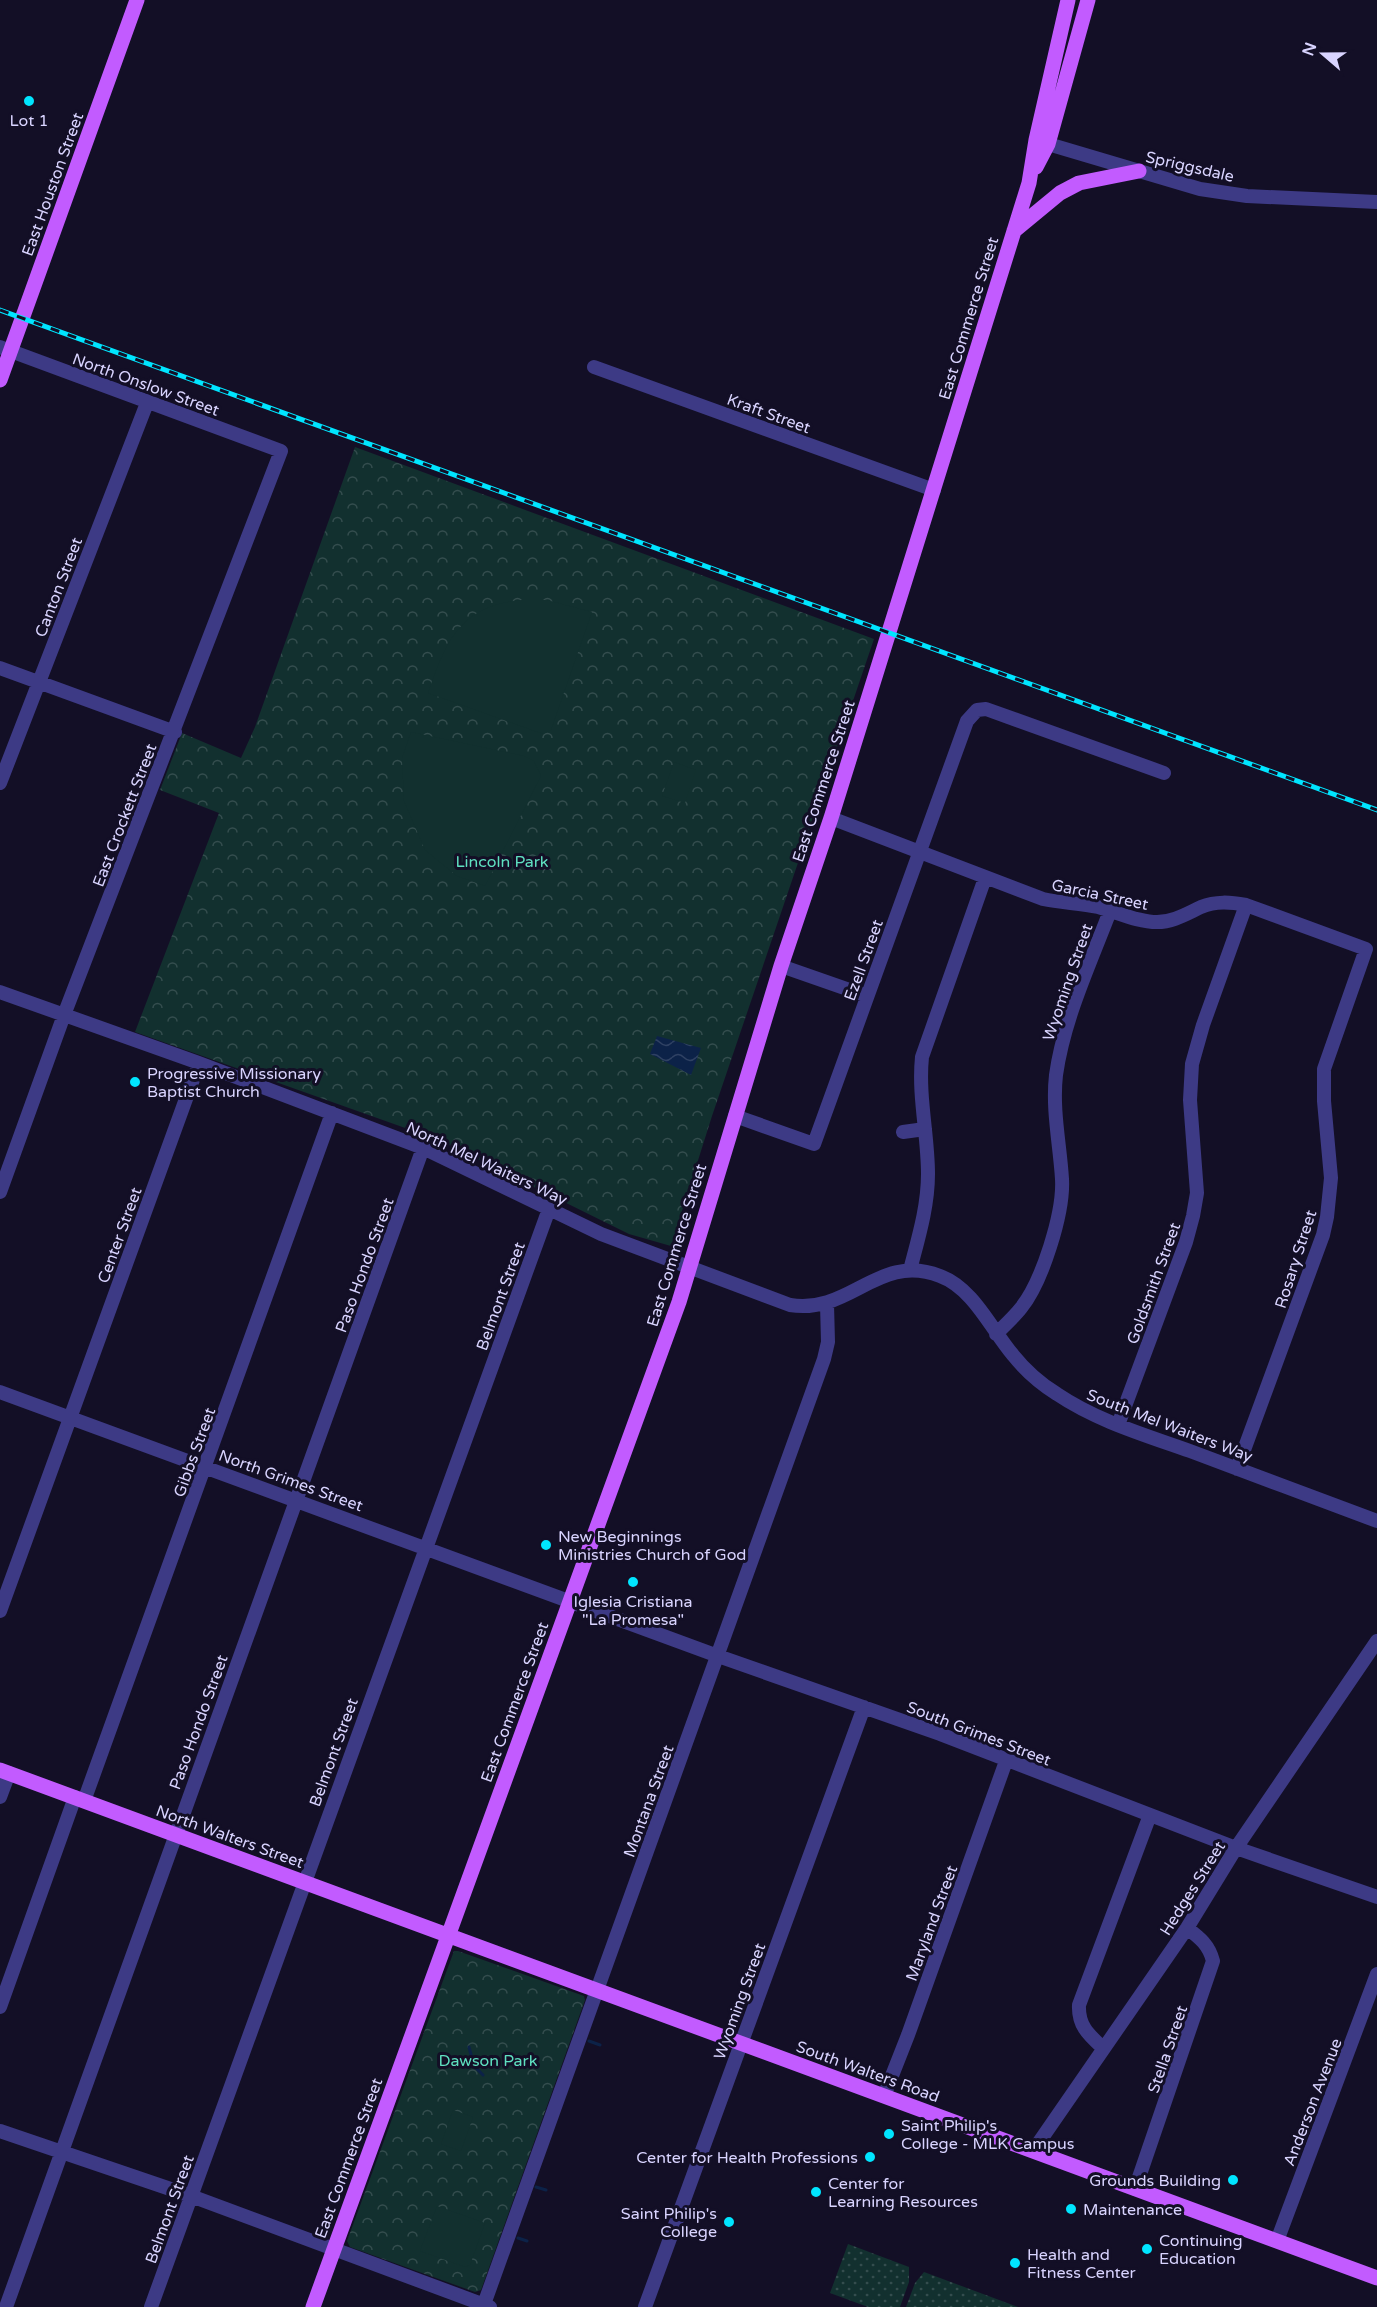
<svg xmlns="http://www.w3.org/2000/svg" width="1377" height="2307" viewBox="0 0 1377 2307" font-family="'Varela Round',sans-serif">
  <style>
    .grass { fill: url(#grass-dots) }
    .park { fill: url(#park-crowns) }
    .pitch { fill: #12302f }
    .water { fill: url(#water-waves) }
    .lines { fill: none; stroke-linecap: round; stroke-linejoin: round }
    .stream { stroke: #0c2248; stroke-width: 3 }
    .minor { stroke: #3d3a85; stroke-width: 14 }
    .major { stroke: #c25bff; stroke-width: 15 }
    .rail-casing { stroke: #00e5ff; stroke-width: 5 }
    .rail { stroke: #130f26; stroke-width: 3; stroke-dasharray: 9; stroke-linecap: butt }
    .poi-dot { fill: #00e5ff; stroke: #130f26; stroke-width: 2 }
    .labels { text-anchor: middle; stroke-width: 6; stroke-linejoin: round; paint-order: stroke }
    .poi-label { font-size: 16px; fill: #d9d4ff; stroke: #130f26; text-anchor: start }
    .street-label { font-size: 16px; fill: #d9d4ff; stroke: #130f26 }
    .park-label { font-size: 16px; fill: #5fe0c0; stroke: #130f26 }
  </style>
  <defs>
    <pattern id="grass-dots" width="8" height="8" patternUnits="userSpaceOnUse" patternTransform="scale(1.5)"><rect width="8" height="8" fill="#12302f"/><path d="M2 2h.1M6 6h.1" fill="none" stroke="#344d4e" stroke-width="1.8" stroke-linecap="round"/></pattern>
    <pattern id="park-crowns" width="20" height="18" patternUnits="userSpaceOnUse" patternTransform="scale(1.5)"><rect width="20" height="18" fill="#12302f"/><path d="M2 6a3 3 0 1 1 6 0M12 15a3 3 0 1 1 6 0" fill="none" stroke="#344d4e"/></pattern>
    <pattern id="water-waves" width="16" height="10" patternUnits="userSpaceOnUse" patternTransform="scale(1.5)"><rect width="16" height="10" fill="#0c2248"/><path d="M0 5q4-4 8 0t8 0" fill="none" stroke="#2f4163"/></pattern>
  </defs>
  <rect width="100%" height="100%" fill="#130f26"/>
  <path class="grass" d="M 848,2244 L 909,2267 L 909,2282 L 900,2307 L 868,2307 L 830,2293 Z
    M 924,2272 L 1018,2307 L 906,2307 L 915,2283 Z"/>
  <path class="park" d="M 355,447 L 874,639 L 712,1116 L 671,1246 L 629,1234 L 439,1140 L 135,1032 L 219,813 L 160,790 L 182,733 L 241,758 L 255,727 Z
    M 454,1951 L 458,1951 L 584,1996 L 585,2000 L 481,2290 L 475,2292 L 350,2247 L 347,2241 Z"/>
  <path class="pitch" d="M 522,600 L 547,600 L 592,612 L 551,730 L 543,734 L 428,693 C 446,641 460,606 522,600 Z
    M 411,732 L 524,756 L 534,761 L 541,776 L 485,886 L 457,876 L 425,850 L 404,801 L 402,758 Z
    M 674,762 L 696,770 L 685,803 L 662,796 Z
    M 453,2110 L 473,2117 L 461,2151 L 441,2144 Z
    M 437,2206 L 485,2223 L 470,2265 L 465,2267 L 420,2251 Z"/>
  <path class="water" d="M 657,1036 L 701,1048 L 691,1075 L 650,1054 Z"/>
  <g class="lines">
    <path class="stream" d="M 589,2041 L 600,2045
      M 469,2047 L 474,2066 L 483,2075
      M 536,2187 L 546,2190
      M 518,2238 L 527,2241"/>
    <path class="minor" d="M 1038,141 L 1200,189 L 1247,196 L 1377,202
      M 0,347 L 281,451 L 64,1015 L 0,1192
      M 594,367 L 934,490
      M 0,668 L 175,732
      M 0,783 L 147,403
      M 831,818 L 1043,899 C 1061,903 1080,903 1098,907 C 1117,912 1137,922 1157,922 C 1173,922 1186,914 1201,907 C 1216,901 1230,902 1246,905 L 1366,949 L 1324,1069 L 1324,1101 L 1331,1178 L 1327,1217 L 1323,1235 L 1237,1469
      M 781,966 L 867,996
      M 0,992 L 199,1063 L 423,1148 L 601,1234 L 790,1305 C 850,1315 878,1252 940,1276 C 973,1288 991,1329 1013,1355 C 1025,1370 1041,1384 1057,1394 C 1097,1421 1145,1435 1190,1451 C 1252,1474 1315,1498 1377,1521
      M 735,1116 L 814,1144 L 967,721 L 977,710 L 986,709 L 1164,773
      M 903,1132 L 925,1129
      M 910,1270 C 918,1239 928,1207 928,1174 C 928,1135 918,1096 922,1057 L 985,878
      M 996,1334 C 1004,1326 1014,1317 1021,1308 C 1042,1282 1064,1213 1062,1179 C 1060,1145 1052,1110 1056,1075 C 1064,1018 1090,964 1110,911
      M 0,1392 L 718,1656 L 940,1734 L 1236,1848 L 1377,1897
      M 1118,1425 L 1186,1242 L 1193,1216 L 1197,1193 L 1190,1100 L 1192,1064 L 1203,1025 L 1246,905
      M 0,1611 L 199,1063
      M 0,1797 L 9,1773
      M 84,1801 L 332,1113
      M 0,2007 L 75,1797
      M 1103,2048 C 1089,2035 1078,2026 1079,2005 L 1150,1815
      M 884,2096 L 908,2035 L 1006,1761
      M 0,2131 L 191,2196 L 490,2307
      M 1033,2151 L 1187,1928 L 1236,1848 L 1377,1641
      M 1135,2189 L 1213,1961 C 1209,1945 1200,1938 1187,1928
      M 1277,2241 L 1377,1974
      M 6,2307 L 423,1148
      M 151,2307 L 549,1209
      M 483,2307 L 824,1359 L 828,1342 L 827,1304
      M 645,2307 L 864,1707"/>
    <path class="major" d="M 1036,167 L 1048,144 L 1088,0
      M 1014,231 L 1060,193 L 1079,183 L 1139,171
      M 0,380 L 137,0
      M 0,1770 L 1377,2278
      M 313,2307 L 679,1302 L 781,966 L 831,818 L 1029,183 L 1036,140 L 1068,0"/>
    <g class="rail-casing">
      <path id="rail" d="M 0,310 L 1377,810"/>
    </g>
    <use href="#rail" class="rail"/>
  </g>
  <g class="poi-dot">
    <circle cx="29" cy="101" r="6"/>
    <circle cx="135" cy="1082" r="6"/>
    <circle cx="546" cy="1545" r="6"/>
    <circle cx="633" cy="1582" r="6"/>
    <circle cx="889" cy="2134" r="6"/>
    <circle cx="870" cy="2157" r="6"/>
    <circle cx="1233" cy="2180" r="6"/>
    <circle cx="816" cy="2192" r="6"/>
    <circle cx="1071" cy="2209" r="6"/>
    <circle cx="729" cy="2222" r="6"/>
    <circle cx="1147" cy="2249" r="6"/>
    <circle cx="1015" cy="2263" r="6"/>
  </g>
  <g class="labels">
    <g class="poi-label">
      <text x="29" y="126" text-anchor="middle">Lot 1</text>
      <text x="147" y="1079">Progressive Missionary<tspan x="147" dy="18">Baptist Church</tspan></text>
      <text x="558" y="1542">New Beginnings<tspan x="558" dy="18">Ministries Church of God</tspan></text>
      <text x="633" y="1607" text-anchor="middle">Iglesia Cristiana<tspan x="633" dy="18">"La Promesa"</tspan></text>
      <text x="901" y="2131">Saint Philip's<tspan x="901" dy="18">College - MLK Campus</tspan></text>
      <text x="858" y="2163" text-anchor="end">Center for Health Professions</text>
      <text x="1221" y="2186" text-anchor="end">Grounds Building</text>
      <text x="828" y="2189">Center for<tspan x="828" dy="18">Learning Resources</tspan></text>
      <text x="1083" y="2215">Maintenance</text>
      <text x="717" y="2219" text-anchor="end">Saint Philip's<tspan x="717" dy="18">College</tspan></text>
      <text x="1159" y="2246">Continuing<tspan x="1159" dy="18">Education</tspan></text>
      <text x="1027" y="2260">Health and<tspan x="1027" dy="18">Fitness Center</tspan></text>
    </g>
    <g class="street-label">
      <text transform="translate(1190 166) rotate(13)" y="6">Spriggsdale</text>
      <text transform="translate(52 184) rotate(-70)" y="6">East Houston Street</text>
      <text transform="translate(968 318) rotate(-73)" y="6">East Commerce Street</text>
      <text transform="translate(146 384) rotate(20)" y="6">North Onslow Street</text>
      <text transform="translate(769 413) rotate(20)" y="6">Kraft Street</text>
      <text transform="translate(58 587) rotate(-69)" y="6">Canton Street</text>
      <text transform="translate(823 781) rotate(-72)" y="6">East Commerce Street</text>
      <text transform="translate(124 815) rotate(-69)" y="6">East Crockett Street</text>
      <text transform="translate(1100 894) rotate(12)" y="6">Garcia Street</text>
      <text transform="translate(863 960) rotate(-70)" y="6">Ezell Street</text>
      <text transform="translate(1067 982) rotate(-71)" y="6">Wyoming Street</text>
      <text transform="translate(487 1163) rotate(25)" y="6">North Mel Waiters Way</text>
      <text transform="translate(119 1235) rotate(-70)" y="6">Center Street</text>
      <text transform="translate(676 1245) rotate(-73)" y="6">East Commerce Street</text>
      <text transform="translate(1295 1259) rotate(-72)" y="6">Rosary Street</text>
      <text transform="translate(364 1265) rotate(-70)" y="6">Paso Hondo Street</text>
      <text transform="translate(1153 1283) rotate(-70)" y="6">Goldsmith Street</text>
      <text transform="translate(500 1296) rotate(-70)" y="6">Belmont Street</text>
      <text transform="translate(1170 1425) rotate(21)" y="6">South Mel Waiters Way</text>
      <text transform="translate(194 1452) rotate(-70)" y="6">Gibbs Street</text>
      <text transform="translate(291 1480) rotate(20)" y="6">North Grimes Street</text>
      <text transform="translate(514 1702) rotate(-70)" y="6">East Commerce Street</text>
      <text transform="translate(198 1722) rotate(-70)" y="6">Paso Hondo Street</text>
      <text transform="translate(979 1733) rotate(21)" y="6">South Grimes Street</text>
      <text transform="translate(333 1752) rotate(-70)" y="6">Belmont Street</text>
      <text transform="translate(648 1801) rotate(-70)" y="6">Montana Street</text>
      <text transform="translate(230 1836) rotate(20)" y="6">North Walters Street</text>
      <text transform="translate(1192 1888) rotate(-58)" y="6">Hedges Street</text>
      <text transform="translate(931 1923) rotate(-70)" y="6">Maryland Street</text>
      <text transform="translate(739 2001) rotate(-70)" y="6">Wyoming Street</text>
      <text transform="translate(1167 2049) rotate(-71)" y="6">Stella Street</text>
      <text transform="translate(868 2071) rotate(20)" y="6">South Walters Road</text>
      <text transform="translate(1312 2102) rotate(-69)" y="6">Anderson Avenue</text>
      <text transform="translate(348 2158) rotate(-70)" y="6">East Commerce Street</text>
      <text transform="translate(169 2209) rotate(-70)" y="6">Belmont Street</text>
    </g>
    <g class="park-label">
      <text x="502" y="867">Lincoln Park</text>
      <text x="488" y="2066">Dawson Park</text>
    </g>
  </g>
  <g transform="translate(1323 54) rotate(290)" stroke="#130f26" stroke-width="4.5" paint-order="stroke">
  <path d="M0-4.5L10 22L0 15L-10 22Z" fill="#d9d4ff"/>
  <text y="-9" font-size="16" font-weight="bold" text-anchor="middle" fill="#d9d4ff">N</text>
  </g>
</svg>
